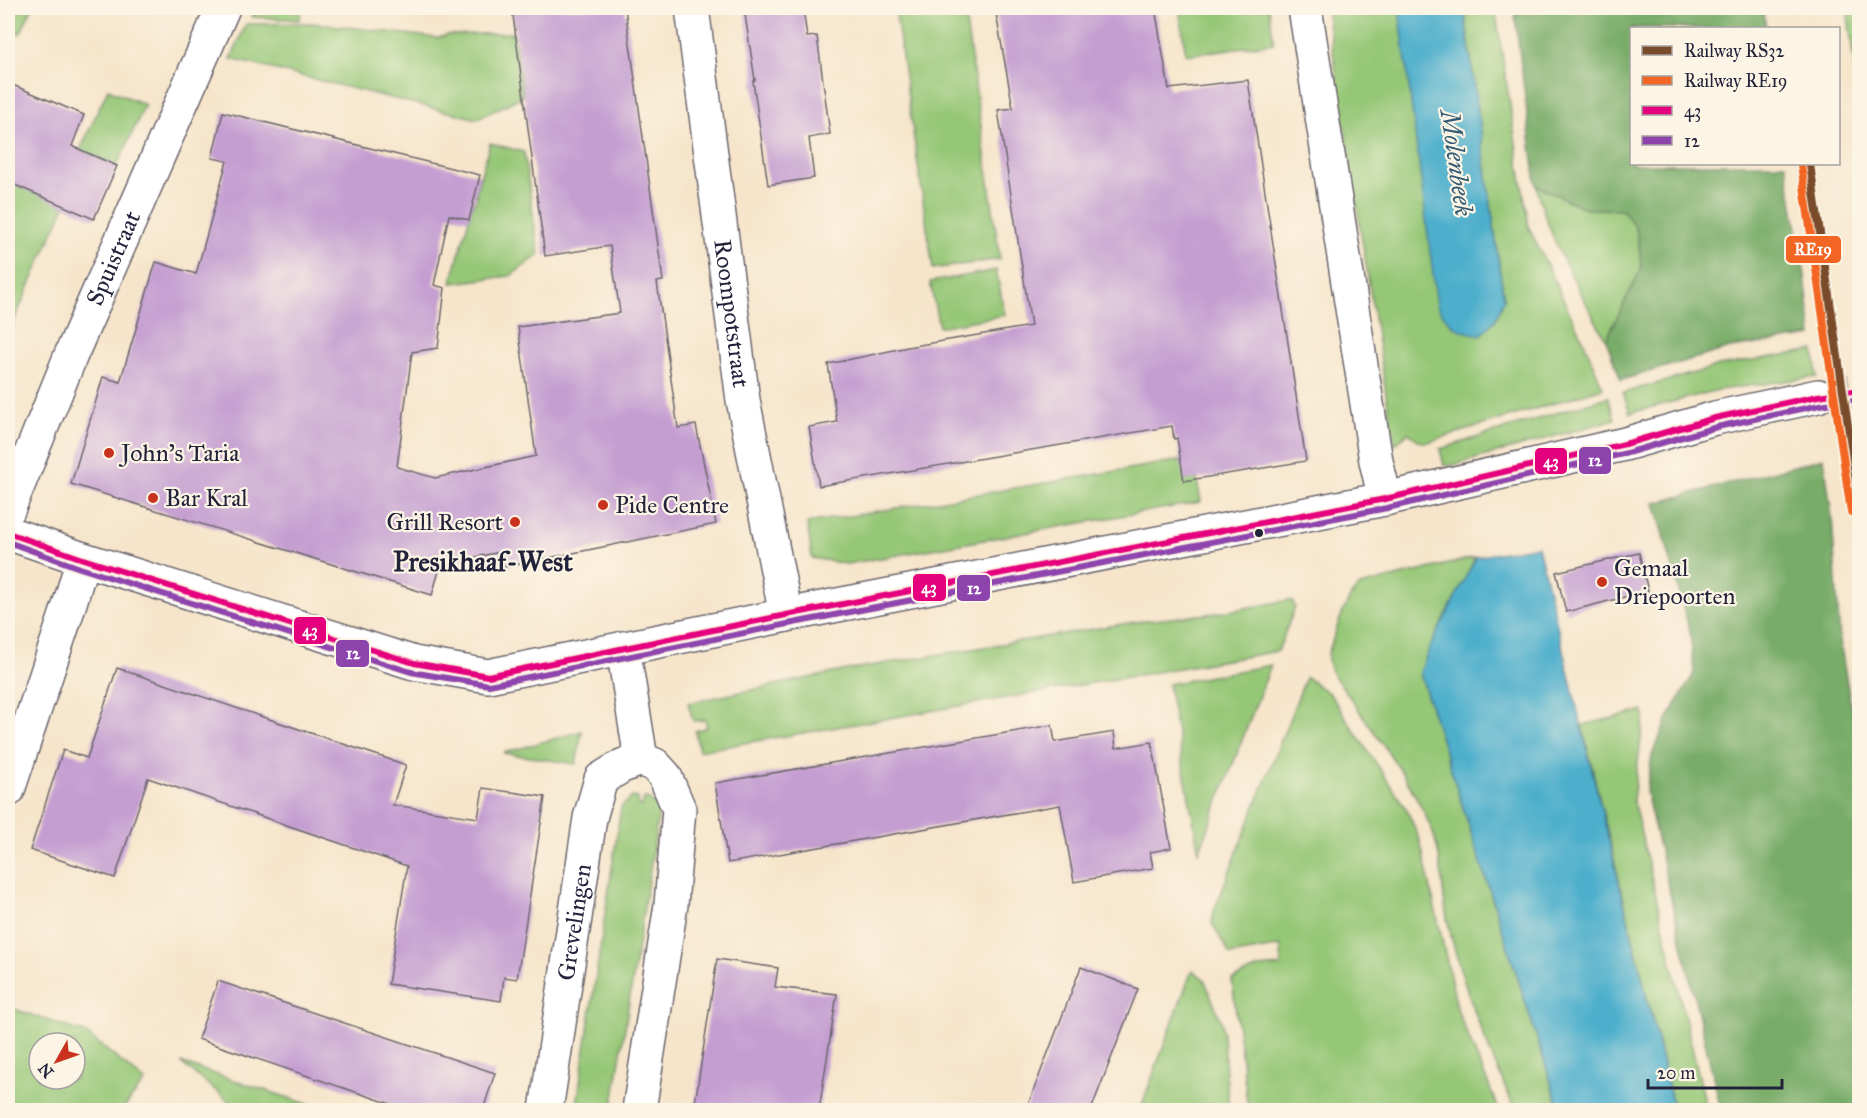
<svg xmlns="http://www.w3.org/2000/svg" width="1867" height="1118" viewBox="0 0 1867 1118" font-family="'IM FELL Great Primer',serif">
  <style>
    .green { fill: #96c777; stroke: #5c7459; stroke-width: 1.5; fill-rule: evenodd }
    .forest { fill: #78ac68; stroke: #4d6752; stroke-width: 1.5 }
    .water { fill: #4dafcc; stroke: #386884; stroke-width: 1.5 }
    .building { fill: #c49ed1 }
    .lines { fill: none; stroke-linecap: round; stroke-linejoin: round }
    .minor-tunnel { stroke: #ccbeae; stroke-width: 33; stroke-dasharray: 33 16; stroke-linecap: butt }
    .minor-casing { stroke: #6c666d; stroke-width: 36 }
    .minor { stroke: #fff; stroke-width: 33 }
    .bus-1-casing { stroke: #fcf5e5; stroke-width: 10 }
    .bus-2-casing { stroke: #fcf5e5; stroke-width: 10 }
    .bus-1 { stroke: #e5007d; stroke-width: 6 }
    .bus-2 { stroke: #8e44ad; stroke-width: 6 }
    .rail-1-casing { stroke: #fcf5e5; stroke-width: 12 }
    .rail-2-casing { stroke: #fcf5e5; stroke-width: 12 }
    .rail-1 { stroke: #7a4b2a; stroke-width: 8 }
    .rail-2 { stroke: #f26522; stroke-width: 8 }
    .poi-dot { fill: #c8321e; stroke: #fcf5e5; stroke-width: 2 }
    .bus-dot { fill: #22223b; stroke: #fcf5e5; stroke-width: 2 }
    .labels { text-anchor: middle; stroke-width: 4.5; stroke-linejoin: round; paint-order: stroke }
    .street-label { font-size: 24px; fill: #22223b; stroke: #fcf5e5 }
    .poi-label { font-size: 24px; fill: #22223b; stroke: #fcf5e5; text-anchor: start }
    .water-label { font-size: 26px; font-style: italic; fill: #335a75; stroke: #fcf5e5 }
    .quarter-label { font-size: 27px; font-weight: bold; fill: #22223b; stroke: #fcf5e5 }
    .line-badge { stroke: #fcf5e5; stroke-width: 2 }
    .badge-label { font-size: 16px; text-anchor: middle; font-weight: bold; fill: #fff }
  </style>
  <rect width="100%" height="100%" fill="#fcf5e5"/>
  <filter id="ink" filterUnits="userSpaceOnUse"><feTurbulence type="fractalNoise" baseFrequency=".0167" numOctaves="2"/><feDisplacementMap in="SourceGraphic" scale="12" xChannelSelector="R" yChannelSelector="G"/><feConvolveMatrix kernelMatrix="1 2 1 2 8 2 1 2 1" color-interpolation-filters="sRGB"/></filter>
  <filter id="wash" filterUnits="userSpaceOnUse"><feTurbulence type="fractalNoise" baseFrequency=".008" numOctaves="4" result="noise"/><feDisplacementMap in="SourceGraphic" scale="24" xChannelSelector="R" yChannelSelector="G"/><feGaussianBlur stdDeviation="1.35" result="paint"/><feColorMatrix in="noise" values="0 0 0 0 0 0 0 0 0 0 0 0 0 0 0 0 0 1.4 0 .05"/><feComposite in="paint" operator="in"/></filter>
  <g filter="url(#wash)">
    <rect width="100%" height="100%" fill="#f6e5cb"/>
    <path class="green" d="M 8,8 L 32,8 L 20,34 L 8,28 Z
      M 256,8 L 301,8 L 300,20 L 252,17 Z
      M 895,8 L 964,8 L 1000,259 L 933,269 Z
      M 1179,8 L 1269,8 L 1274,43 L 1186,55 Z
      M 1326,8 L 1399,8 L 1407,60 L 1504,300 L 1464,8 L 1495,8 L 1529,228 L 1584,342 L 1603,388 L 1428,442 L 1421,442 L 1408,433 L 1394,445 Z
      M 1847,8 L 1859,8 L 1859,102 Z
      M 315,23 L 438,38 L 447,35 L 513,33 L 523,96 L 477,119 L 231,59 L 246,24 Z
      M 108,89 L 145,105 L 117,166 L 80,150 Z
      M 490,143 L 524,152 L 539,255 L 510,276 L 451,283 L 474,201 L 476,201 L 477,195 L 475,195 Z
      M 8,182 L 65,206 L 12,325 L 8,323 Z
      M 1536,185 L 1587,209 L 1623,209 L 1636,228 L 1642,267 L 1606,340 C 1579,289 1549,241 1536,185 Z
      M 996,270 L 1005,315 L 939,327 L 930,282 Z
      M 1814,350 L 1817,377 L 1718,390 L 1630,413 L 1623,393 L 1719,366 Z
      M 1608,397 L 1615,419 L 1458,464 L 1444,466 L 1440,449 Z
      M 1193,458 L 1201,502 L 847,564 L 812,558 L 807,523 Z
      M 1476,557 L 1429,649 L 1420,673 L 1560,1110 L 1515,1110 C 1488,1048 1461,985 1447,918 C 1441,889 1443,856 1431,828 C 1410,777 1373,732 1342,686 C 1333,676 1327,668 1328,654 C 1335,635 1344,598 1360,586 Z
      M 1290,600 L 1293,602 L 1295,607 L 1278,651 L 699,751 L 695,731 L 707,727 L 705,720 L 693,721 L 688,703 L 852,669 L 1135,622 L 1217,613 Z
      M 1271,665 L 1199,852 L 1168,684 Z
      M 1306,677 L 1330,694 L 1407,810 L 1420,840 L 1458,1012 L 1499,1110 L 1248,1110 L 1232,980 L 1258,968 L 1281,966 L 1281,946 L 1230,955 L 1212,923 L 1215,908 Z
      M 1643,711 L 1644,717 L 1633,800 L 1707,1110 L 1674,1110 L 1582,725 Z
      M 582,731 L 576,764 L 503,753 Z
      M 632,797 L 638,798 L 638,805 L 642,806 L 644,798 C 652,800 656,804 659,812 L 612,1110 L 576,1110 L 621,807 Z
      M 1192,970 L 1204,979 L 1222,1024 L 1229,1110 L 1140,1110 Z
      M 8,1007 L 85,1033 L 145,1081 L 122,1110 L 8,1110 ZM 39,1043 L 75,1043 L 75,1079 L 39,1079 Z
      M 181,1063 L 326,1110 L 240,1110 Z"/>
    <path class="forest" d="M 1514,8 L 1763,8 L 1766,28 L 1632,28 L 1632,164 L 1786,164 L 1805,276 L 1812,336 L 1730,348 L 1621,380 L 1606,340 L 1642,267 L 1636,228 L 1622,209 L 1587,209 L 1536,185 Z
      M 1824,458 L 1832,517 L 1840,641 L 1859,754 L 1859,1110 L 1721,1110 L 1646,792 L 1652,755 L 1667,720 L 1694,673 L 1690,632 L 1655,503 Z"/>
    <path class="water" d="M 1399,8 L 1464,8 L 1504,300 L 1495,320 L 1481,335 C 1456,331 1451,327 1437,306 Z
      M 1538,546 L 1674,1110 L 1560,1110 L 1420,673 L 1429,649 L 1476,557 Z"/>
    <g id="blocks">
      <path class="building" d="M 512,8 L 625,8 L 663,281 L 657,282 L 678,428 L 696,425 L 716,524 L 504,567 L 501,552 L 441,564 L 432,595 L 71,484 L 103,377 L 120,382 L 156,262 L 196,274 L 227,161 L 212,158 L 223,112 L 480,175 L 469,220 L 449,215 L 434,285 L 445,288 L 438,348 L 412,352 L 397,467 L 435,478 L 536,456 L 518,327 L 620,313 L 610,246 L 545,256 Z
        M 744,8 L 803,8 L 807,37 L 817,36 L 830,134 L 809,138 L 814,178 L 768,185 L 753,81 L 755,80 Z
        M 995,8 L 1155,8 L 1169,89 L 1248,80 L 1306,461 L 1184,481 L 1177,438 L 1174,439 L 1172,426 L 819,486 L 809,427 L 837,422 L 828,364 L 908,347 L 1031,326 L 998,110 L 1013,108 Z
        M 8,83 L 84,115 L 72,146 L 117,166 L 94,219 L 8,182 Z
        M 1639,553 L 1648,591 L 1566,612 L 1556,572 Z
        M 117,668 L 406,765 L 393,805 L 478,818 L 483,788 L 545,797 L 517,979 L 504,977 L 501,1001 L 388,984 L 407,866 L 148,778 L 115,878 L 30,850 L 63,750 L 87,758 Z
        M 1052,725 L 1055,742 L 1114,732 L 1116,748 L 1152,742 L 1171,848 L 1150,852 L 1153,868 L 1074,882 L 1060,805 L 728,863 L 715,783 Z
        M 717,959 L 778,968 L 775,987 L 837,994 L 819,1110 L 694,1110 Z
        M 1081,967 L 1138,989 L 1091,1110 L 1026,1110 Z
        M 218,981 L 495,1073 L 483,1110 L 409,1110 L 198,1039 Z"/>
    </g>
  </g>
  <g filter="url(#ink)">
    <use href="#blocks" fill-opacity="0" stroke="#6c666d" stroke-width="1.5"/>
    <g class="lines">
      <path class="minor-tunnel" d="M 1818,396 L 1860,390"/>
      <g class="minor-casing">
        <g id="minor">
          <path id="s1" d="M 692,8 L 743,400 L 786,615"/>
          <path d="M 1305,8 L 1376,461 L 1385,499"/>
          <path id="s2" d="M 8,510 L 71,355 L 223,8"/>
          <path d="M 8,533 L 83,559 L 414,663 L 488,676 L 786,615 L 1385,499 L 1625,444 L 1715,418 L 1818,396"/>
          <path d="M 623,648 L 641,759"/>
          <path d="M 8,790 L 69,606 L 83,559"/>
          <path id="s3" d="M 546,1110 L 590,818 L 601,779 L 622,766 L 641,759 L 655,765 L 665,776 L 679,809 L 671,905 L 639,1110"/>
        </g>
      </g>
      <use href="#minor" class="minor"/>
      <g class="bus-1-casing">
        <path id="bus-1" d="M 8,533 L 83,559 L 414,663 L 488,676 L 786,615 L 1385,499 L 1625,444 L 1715,418 L 1818,396 L 1860,390"/>
      </g>
      <g class="bus-2-casing">
        <path id="bus-2" d="M 8,542 L 80,568 L 411,672 L 489,685 L 788,624 L 1387,508 L 1627,453 L 1717,427 L 1820,405 L 1860,399"/>
      </g>
      <use href="#bus-1" class="bus-1"/>
      <use href="#bus-2" class="bus-2"/>
      <g class="rail-1-casing">
        <path id="rail-1" d="M 1810,164 L 1860,508"/>
      </g>
      <g class="rail-2-casing">
        <path id="rail-2" d="M 1801,165 L 1851,512"/>
      </g>
      <use href="#rail-1" class="rail-1"/>
      <use href="#rail-2" class="rail-2"/>
    </g>
  </g>
  <g class="poi-dot">
    <circle cx="109" cy="453" r="6"/>
    <circle cx="153" cy="498" r="6"/>
    <circle cx="603" cy="505" r="6"/>
    <circle cx="515" cy="522" r="6"/>
    <circle cx="1602" cy="582" r="6"/>
  </g>
  <circle class="bus-dot" cx="1259" cy="533" r="5"/>
  <g class="labels">
    <g class="street-label">
      <text dy="8" stroke="none"><textPath href="#s2" startOffset="273">Spuistraat</textPath></text>
      <text dy="8" stroke="none"><textPath href="#s1" startOffset="308">Roompotstraat</textPath></text>
      <text dy="8" stroke="none"><textPath href="#s3" startOffset="190">Grevelingen</textPath></text>
    </g>
    <g class="poi-label">
      <text x="121" y="461">John's Taria</text>
      <text x="165" y="506">Bar Kral</text>
      <text x="615" y="513">Pide Centre</text>
      <text x="503" y="530" text-anchor="end">Grill Resort</text>
      <text x="1614" y="576">Gemaal<tspan x="1614" dy="28">Driepoorten</tspan></text>
    </g>
    <g class="water-label">
      <text transform="translate(1457 163) rotate(82)" y="9">Molenbeek</text>
    </g>
    <g class="quarter-label">
      <text x="483" y="571">Presikhaaf-West</text>
    </g>
  </g>
  <g class="line-badge">
    <rect x="1785" y="235" width="57" height="29" rx="6" fill="#f26522"/>
    <rect x="1578" y="446" width="34" height="29" rx="6" fill="#8e44ad"/>
    <rect x="1534" y="447" width="34" height="28" rx="6" fill="#e5007d"/>
    <rect x="912" y="573" width="35" height="29" rx="6" fill="#e5007d"/>
    <rect x="956" y="574" width="35" height="28" rx="6" fill="#8e44ad"/>
    <rect x="293" y="616" width="34" height="29" rx="6" fill="#e5007d"/>
    <rect x="335" y="639" width="35" height="29" rx="6" fill="#8e44ad"/>
  </g>
  <g class="badge-label">
    <text x="1813" y="255">RE19</text>
    <text x="1595" y="466">12</text>
    <text x="1551" y="467">43</text>
    <text x="929" y="593">43</text>
    <text x="974" y="594">12</text>
    <text x="310" y="636">43</text>
    <text x="353" y="659">12</text>
  </g>
  <rect width="1867" height="1118" fill="none" stroke="#fcf5e5" stroke-width="30"/>
  <rect x="1630" y="27" width="210" height="138" fill="#fcf5e5" stroke="#a5a1a1" stroke-width="1.5"/>
  <rect x="1642" y="46" width="30" height="9" fill="#7a4b2a" stroke="#a5a1a1" stroke-width="1.5"/>
  <text x="1684" y="57" font-size="18" fill="#22223b">Railway RS32</text>
  <rect x="1642" y="76" width="30" height="9" fill="#f26522" stroke="#a5a1a1" stroke-width="1.5"/>
  <text x="1684" y="87" font-size="18" fill="#22223b">Railway RE19</text>
  <rect x="1642" y="106" width="30" height="9" fill="#e5007d" stroke="#a5a1a1" stroke-width="1.5"/>
  <text x="1684" y="117" font-size="18" fill="#22223b">43</text>
  <rect x="1642" y="136" width="30" height="9" fill="#8e44ad" stroke="#a5a1a1" stroke-width="1.5"/>
  <text x="1684" y="147" font-size="18" fill="#22223b">12</text>
  <g transform="translate(57 1061) rotate(230)"><circle r="28" fill="#fcf5e5" stroke="#a5a1a1" stroke-width="1.5"/>
  <path d="M0-4.5L10 22L0 15L-10 22Z" fill="#c8321e"/>
  <text y="-9" font-size="16" font-weight="bold" text-anchor="middle" fill="#22223b">N</text>
  </g>
  <path d="M1648 1079v9h134v-9" fill="none" stroke="#22223b" stroke-width="3"/>
  <text x="1657" y="1079" font-size="18" fill="#22223b" stroke="#fcf5e5" stroke-width="4.5" paint-order="stroke">20 m</text>
</svg>
